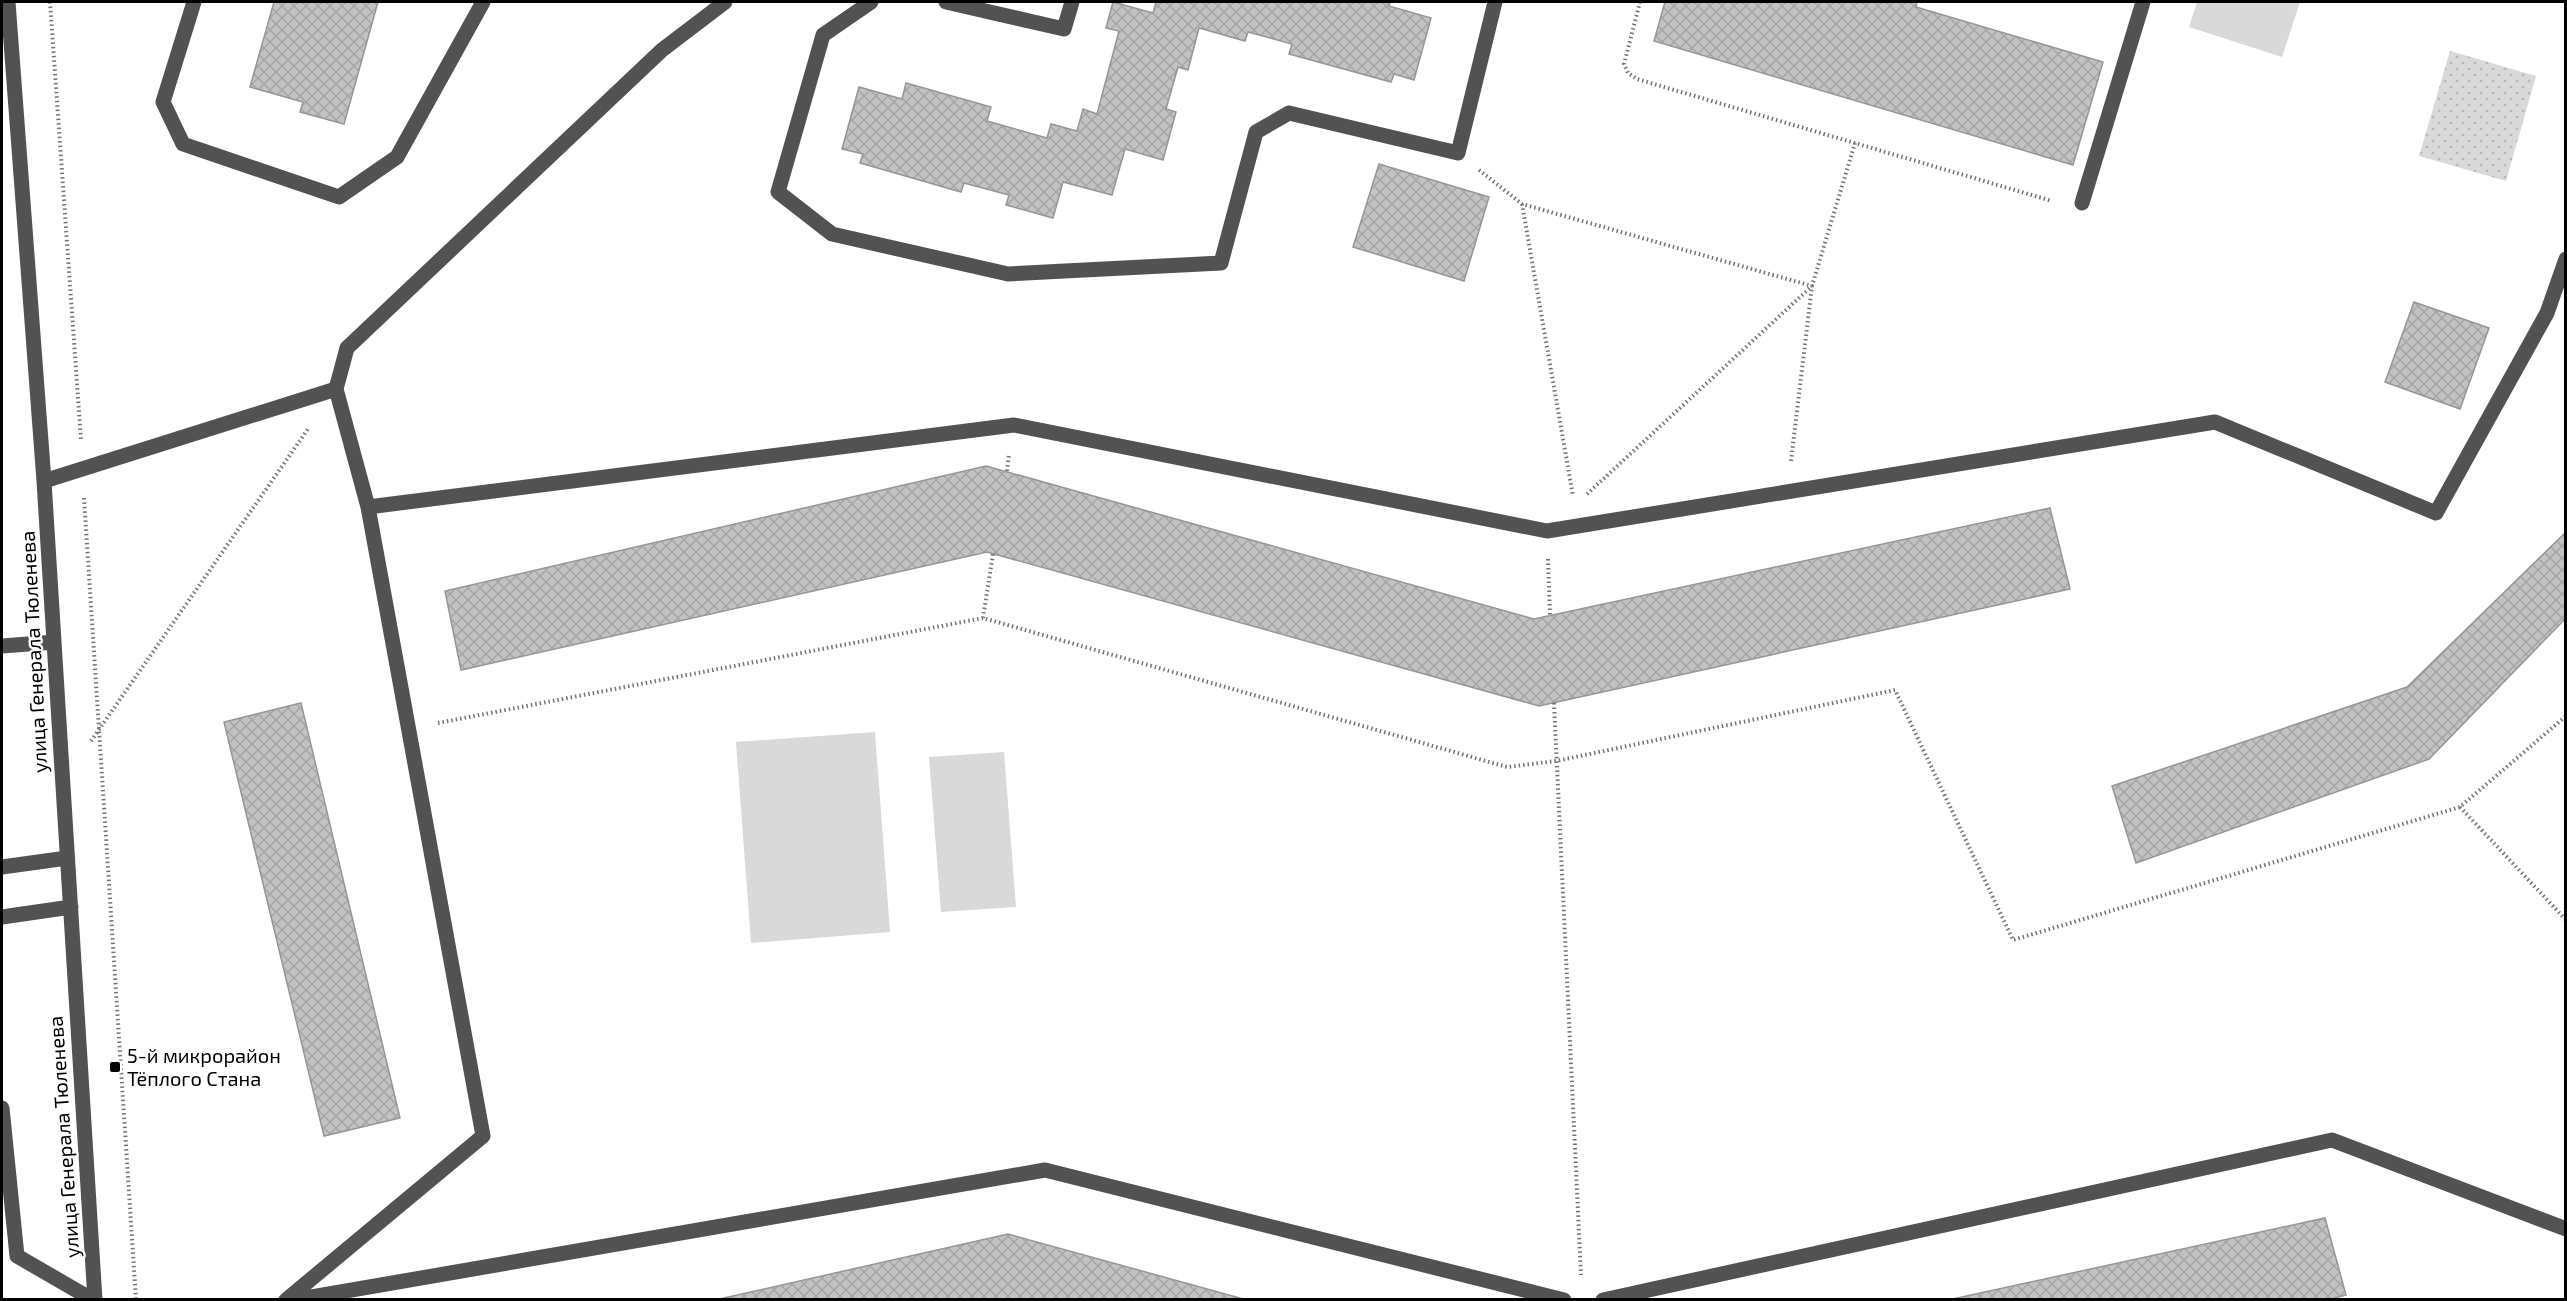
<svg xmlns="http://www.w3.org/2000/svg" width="2567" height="1301" viewBox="0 0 2567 1301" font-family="'Exo 2',sans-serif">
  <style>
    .park { fill: url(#park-dots) }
    .garden { fill: #d9d9d9 }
    .building { fill: url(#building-cross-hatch); stroke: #969696; stroke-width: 1.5 }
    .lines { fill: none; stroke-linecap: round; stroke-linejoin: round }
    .path { stroke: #747474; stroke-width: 4; stroke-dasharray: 1.5 3; stroke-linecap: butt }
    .minor { stroke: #525252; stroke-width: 15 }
    .poi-dot { fill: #000; stroke: #fff; stroke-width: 2 }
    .labels { text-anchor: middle; stroke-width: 4.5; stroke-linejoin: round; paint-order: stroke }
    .street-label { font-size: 20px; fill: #000; stroke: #fff }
    .poi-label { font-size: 20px; fill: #000; stroke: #fff; text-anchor: start }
  </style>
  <defs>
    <pattern id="park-dots" width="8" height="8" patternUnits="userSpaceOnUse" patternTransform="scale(1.5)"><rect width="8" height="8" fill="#d9d9d9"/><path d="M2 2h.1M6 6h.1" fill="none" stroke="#b8b8b8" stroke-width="1.8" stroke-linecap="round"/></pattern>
    <pattern id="building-cross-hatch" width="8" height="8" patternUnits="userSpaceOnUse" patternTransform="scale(1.5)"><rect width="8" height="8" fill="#c2c2c2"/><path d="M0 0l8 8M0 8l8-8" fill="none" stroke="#a5a5a5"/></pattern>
  </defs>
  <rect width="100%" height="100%" fill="#fff"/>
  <path class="park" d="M 2450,51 L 2536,76 L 2506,181 L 2419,156 Z"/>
  <path class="garden" d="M 2197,2 L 2300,2 L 2282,57 L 2189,27 Z
    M 875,732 L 890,932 L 751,943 L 736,742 Z
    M 1004,752 L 1016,907 L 941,912 L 929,757 Z"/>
  <path class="building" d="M 274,2 L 378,2 L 344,124 L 300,112 L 303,102 L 250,87 Z
    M 1113,2 L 1153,13 L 1156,2 L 1390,2 L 1389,6 L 1431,18 L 1414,80 L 1394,74 L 1391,82 L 1289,54 L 1292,44 L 1248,32 L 1245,41 L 1199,28 L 1188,70 L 1178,67 L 1166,109 L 1176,112 L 1163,160 L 1125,149 L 1112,195 L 1063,182 L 1053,218 L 1006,205 L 1009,195 L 964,183 L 961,192 L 860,163 L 863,154 L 842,149 L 859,87 L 902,99 L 906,83 L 991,107 L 987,121 L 1047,138 L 1051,124 L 1077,131 L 1083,109 L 1097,114 L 1119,31 L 1106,28 Z
    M 1665,2 L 1917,2 L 1916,7 L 2103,62 L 2073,165 L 1654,41 Z
    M 1379,164 L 1489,197 L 1464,281 L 1353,247 Z
    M 2414,302 L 2489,328 L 2460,409 L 2385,382 Z
    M 986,466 L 1534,619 L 2050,508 L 2070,589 L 1539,706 L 987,552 L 461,670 L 445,591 Z
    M 2566,532 L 2566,618 L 2429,759 L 2136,863 L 2112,786 L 2407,687 Z
    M 301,703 L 400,1118 L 324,1136 L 224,722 Z
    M 2325,1218 L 2346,1295 L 2327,1300 L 1948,1300 Z
    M 1008,1234 L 1247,1300 L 715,1300 Z"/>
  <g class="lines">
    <path class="path" d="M 50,2 L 81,440
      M 1640,2 L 1624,64 L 1628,73 L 1637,79 L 2052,201
      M 1479,170 L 1522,204 L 1812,286 L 1791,461
      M 1522,204 L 1573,496
      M 1007,471 L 1009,454
      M 1587,494 L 1812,286 L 1855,143
      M 84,498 L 136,1300
      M 1548,559 L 1550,615
      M 983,618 L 993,554
      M 1554,703 L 1581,1275
      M 438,723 L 983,618 L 1507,767 L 1556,761 L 1895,690 L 2013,940 L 2460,807 L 2566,716
      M 91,741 L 308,429
      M 2460,807 L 2566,920"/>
    <path class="minor" d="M 8,2 L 44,481 L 95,1300
      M 194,2 L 163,102 L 183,144 L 339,197 L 397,157 L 483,2
      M 871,2 L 823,35 L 778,192 L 832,234 L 1008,274 L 1221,263 L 1256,132 L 1289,113 L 1458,153 L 1495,2
      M 946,2 L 1064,29 L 1072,2
      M 2082,203 L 2143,2
      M 44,481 L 336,389 L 347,348 L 662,50 L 725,2
      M 368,507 L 1014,425 L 1547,531 L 2215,422 L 2436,513 L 2547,313 L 2566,259
      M 2,646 L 54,642
      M 2,867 L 67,858
      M 2,917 L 71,907
      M 2,1108 L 17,1256 L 93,1300
      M 286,1300 L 483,1136 L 368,507 L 336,389
      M 294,1300 L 1045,1170 L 1564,1300
      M 1603,1300 L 2332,1140 L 2566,1229"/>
  </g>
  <rect class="poi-dot" x="109" y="1061" width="12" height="12" rx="3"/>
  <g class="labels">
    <g class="street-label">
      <text transform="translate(34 652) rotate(-93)" y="7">улица Генерала Тюленева</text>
      <text transform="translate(64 1137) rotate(-94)" y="7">улица Генерала Тюленева</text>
    </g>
    <g class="poi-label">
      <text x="127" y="1063">5-й микрорайон<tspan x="127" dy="23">Тёплого Стана</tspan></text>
    </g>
  </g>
  <rect width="2567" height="1301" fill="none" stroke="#000000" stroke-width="6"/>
</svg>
